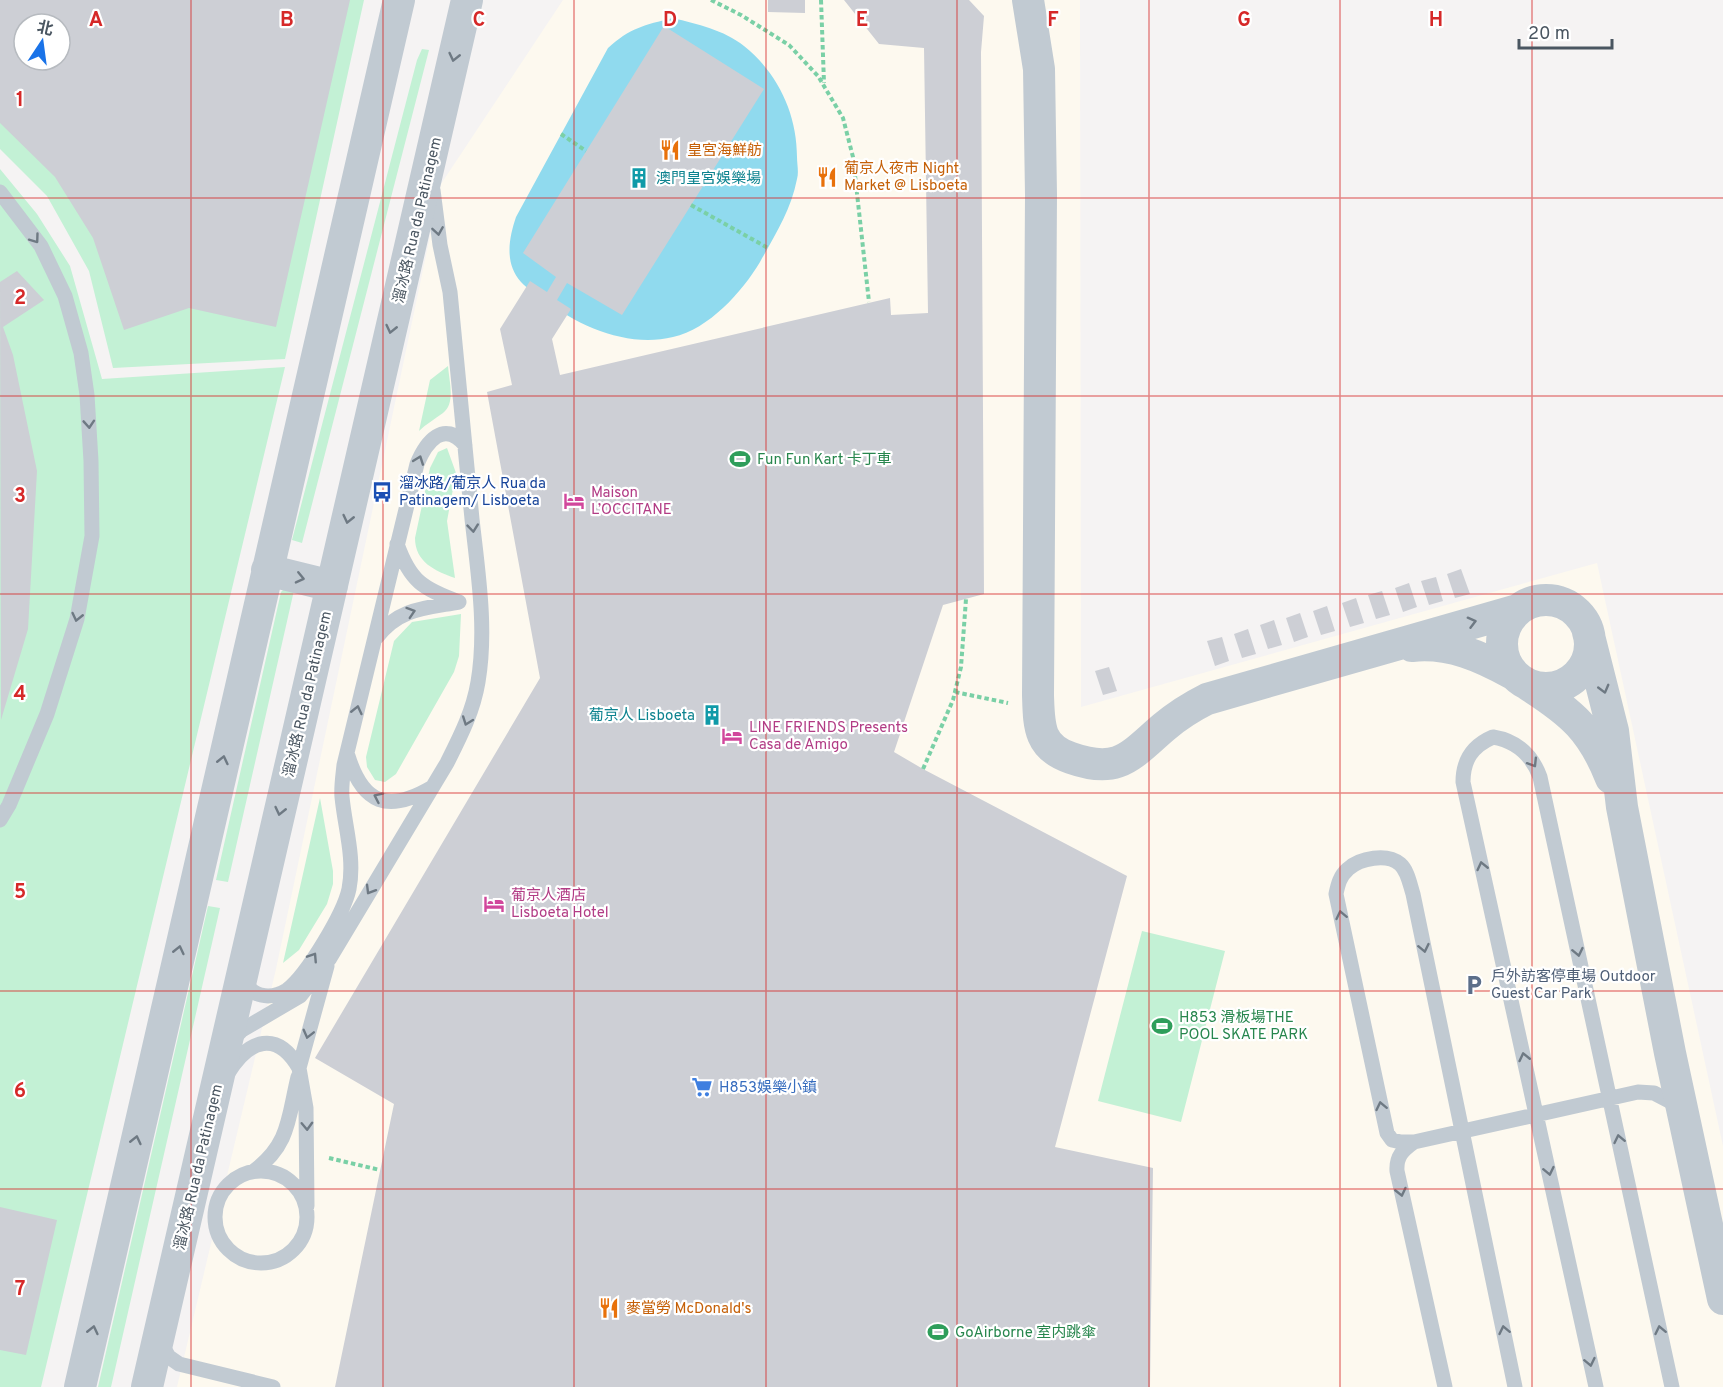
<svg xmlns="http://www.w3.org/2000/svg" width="1723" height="1387" viewBox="0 0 1723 1387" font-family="Overpass,'Noto Sans SC',sans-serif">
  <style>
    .commercial { fill: #fdf9ef }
    .green { fill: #c3f1d5; fill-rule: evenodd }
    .water { fill: #90daee }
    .building { fill: #cdcfd5; fill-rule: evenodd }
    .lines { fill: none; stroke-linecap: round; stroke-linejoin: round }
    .path { stroke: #7ad0a6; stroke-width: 4; stroke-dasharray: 4.5 3; stroke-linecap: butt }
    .service { stroke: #c1cad2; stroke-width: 15 }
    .minor { stroke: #c1cad2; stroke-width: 32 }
    .oneway { stroke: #6e7983 }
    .grid { fill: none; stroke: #d62828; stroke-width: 1.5; stroke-opacity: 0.55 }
    .labels { text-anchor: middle; stroke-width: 4.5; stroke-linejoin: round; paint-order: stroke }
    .food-label { font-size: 15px; fill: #c56008; stroke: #fff; text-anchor: start }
    .culture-label { font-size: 15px; fill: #0d838f; stroke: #fff; text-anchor: start }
    .street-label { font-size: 15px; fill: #4a5661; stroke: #fff }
    .leisure-label { font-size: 15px; fill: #27864d; stroke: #fff; text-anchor: start }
    .transit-label { font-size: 15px; fill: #164399; stroke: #fff; text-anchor: start }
    .hotel-label { font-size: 15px; fill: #b23c85; stroke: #fff; text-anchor: start }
    .service-label { font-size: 15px; fill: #4e5e75; stroke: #fff; text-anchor: start }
    .shop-label { font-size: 15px; fill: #366cbe; stroke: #fff; text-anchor: start }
    .grid-label { font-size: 20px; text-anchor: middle; font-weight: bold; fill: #d62828; stroke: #fff; stroke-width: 4.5; stroke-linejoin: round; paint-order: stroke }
  </style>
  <rect width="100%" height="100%" fill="#f5f3f3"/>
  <path class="commercial" d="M 563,0 L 1080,0 L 1081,707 L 1597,563 L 1723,1146 L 1723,1387 L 177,1387 L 276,969 L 441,184 Z"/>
  <path class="green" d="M 0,0 L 364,0 L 285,359 L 113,368 L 89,271 L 47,196 L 0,149 ZM 24,24 L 60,24 L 60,60 L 24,60 Z
    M 422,49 L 429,50 L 302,543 L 292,540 L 417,60 Z
    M 0,169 L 37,214 L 70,266 L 102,379 L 285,367 L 41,1387 L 0,1387 Z
    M 448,366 C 449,381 456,403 443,413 C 435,419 426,424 419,431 L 430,380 Z
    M 447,448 L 456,473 L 447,521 L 455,578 C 435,571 415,562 415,538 L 430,468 L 438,452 Z
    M 295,586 L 228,882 L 216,880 L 281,592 L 285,588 Z
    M 461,614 L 459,656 L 454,672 L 396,774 L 385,782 L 375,780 L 367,767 L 366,757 L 394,641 L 412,622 Z
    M 320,798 L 333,871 L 333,884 L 327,904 L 299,950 L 283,963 Z
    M 208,906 L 220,908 L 111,1387 L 98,1387 Z
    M 1142,931 L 1225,951 L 1181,1122 L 1098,1101 Z"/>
  <path class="water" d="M 673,18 C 697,24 724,30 744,46 C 778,73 797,114 797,157 C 797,164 799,172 797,179 C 791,210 775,235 760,262 C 742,292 709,329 673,337 C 629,348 580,327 546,301 C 538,295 527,289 521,282 C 504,263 509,238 516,217 L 608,48 C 630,28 644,25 673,18 Z"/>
  <path class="building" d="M 0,0 L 350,0 L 276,327 L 189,308 L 124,330 L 93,238 L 55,177 L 0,123 ZM 24,24 L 60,24 L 60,60 L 24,60 Z
    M 768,0 L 805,0 L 805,13 L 768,12 Z
    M 844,0 L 969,0 L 984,16 L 981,52 L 984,594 L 943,605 L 894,752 L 923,769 L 1127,876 L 1055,1147 L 1153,1168 L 1150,1387 L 335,1387 L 394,1104 L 315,1058 L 540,678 L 487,392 L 512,385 L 500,329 L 530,281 L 547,292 L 556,277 L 523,253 L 664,26 L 764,89 L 622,315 L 567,283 L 557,300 L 571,309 L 552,339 L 560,375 L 890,298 L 891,315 L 928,313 L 924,48 L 879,44 Z
    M 17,271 L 44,300 L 3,327 L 13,355 L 37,471 L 28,629 L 1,720 L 0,282 Z
    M 1461,569 L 1470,594 L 1455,598 L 1447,574 Z
    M 1436,577 L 1443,601 L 1429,605 L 1421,581 Z
    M 1409,583 L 1417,607 L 1403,612 L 1395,588 Z
    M 1382,591 L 1390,615 L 1376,619 L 1368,595 Z
    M 1356,598 L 1364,623 L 1350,627 L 1342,603 Z
    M 1327,606 L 1335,631 L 1321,635 L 1313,611 Z
    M 1300,613 L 1308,637 L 1294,642 L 1286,618 Z
    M 1274,620 L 1282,645 L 1268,649 L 1260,625 Z
    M 1248,629 L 1256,654 L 1242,658 L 1234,634 Z
    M 1222,637 L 1229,661 L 1215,666 L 1207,641 Z
    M 1109,667 L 1117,691 L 1103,695 L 1095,671 Z
    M 0,1207 L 57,1220 L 26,1355 L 0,1350 Z"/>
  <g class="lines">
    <path class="path" d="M 711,0 L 741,15 L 789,45 L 818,76 L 843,118 L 853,157 L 869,302
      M 821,0 L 824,83
      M 561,134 L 586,151
      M 691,205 L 768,248
      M 955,692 L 1008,703
      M 923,769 L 953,700 L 961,667 L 966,599
      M 329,1158 L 380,1170"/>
    <path class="service" d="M 0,192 L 41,246 L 65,296 L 81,353 L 87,395 L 91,461 L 92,536 L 77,619 L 47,714 L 9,805 L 0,820
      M 397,544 C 410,581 423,589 459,602
      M 377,637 C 399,608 426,608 459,602
      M 348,756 C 363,804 388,813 431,788
      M 244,976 C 246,984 251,993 261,995 C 269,997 279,995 287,990 C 307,975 344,913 349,889 C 355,858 345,828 342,797 C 341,787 343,775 344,765 L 417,464 C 426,442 444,419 465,445
      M 232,1040 L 242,1030 L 300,996 L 330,958 L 447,763 C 460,737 473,712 478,682 C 487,629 478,573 472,519 C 465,443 457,368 450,292 L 440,245 L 433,190
      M 299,1068 L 306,1108 L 307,1206
      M 228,1073 C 249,1039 277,1030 299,1068 L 327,966
      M 1414,1142 C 1403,1150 1396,1156 1397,1171 L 1445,1387
      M 254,1171 C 290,1144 288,1118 298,1077
      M215 1217a46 46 0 1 1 92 0a46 46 0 1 1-92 0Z
      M 159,1340 L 169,1357 L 179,1364 L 273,1387
      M 1515,1387 L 1413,894 C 1410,885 1408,871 1400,864 C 1387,853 1360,858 1348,869 C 1340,876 1338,884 1336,894 L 1387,1133 L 1392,1140 L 1401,1142 L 1414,1142 L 1638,1092 L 1654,1093 L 1679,1106
      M 1596,1387 L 1463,782 C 1463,760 1472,746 1493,737 C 1517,741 1532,755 1540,777 L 1672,1387"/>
    <path class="minor" d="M 1028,0 L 1039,69 L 1041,195 L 1038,695 C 1039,725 1038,747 1071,758 C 1119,775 1130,756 1164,727 C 1177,716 1191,707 1207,699 L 1518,610
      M 267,570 L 332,586
      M1502 644a44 44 0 1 1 88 0a44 44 0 1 1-88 0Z
      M 1588,632 L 1613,731 L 1622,807 L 1670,1053 L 1723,1299
      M 1412,646 C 1450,642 1482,657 1513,674
      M 1530,686 C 1572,713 1592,730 1611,778
      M 80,1387 L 399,0
      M 147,1387 L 467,0"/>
  </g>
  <defs><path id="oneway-chevron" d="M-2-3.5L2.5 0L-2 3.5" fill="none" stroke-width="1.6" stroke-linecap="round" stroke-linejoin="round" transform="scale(1.5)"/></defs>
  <g class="oneway">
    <use href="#oneway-chevron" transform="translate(454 57) rotate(103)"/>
    <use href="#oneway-chevron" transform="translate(438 231) rotate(81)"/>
    <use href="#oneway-chevron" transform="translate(35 239) rotate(54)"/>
    <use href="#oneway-chevron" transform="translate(391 329) rotate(103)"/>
    <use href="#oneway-chevron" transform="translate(89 424) rotate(86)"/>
    <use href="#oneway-chevron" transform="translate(419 460) rotate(-70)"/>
    <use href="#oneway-chevron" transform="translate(348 519) rotate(103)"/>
    <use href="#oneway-chevron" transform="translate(473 528) rotate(84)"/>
    <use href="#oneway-chevron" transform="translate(300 578) rotate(13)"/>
    <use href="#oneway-chevron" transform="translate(411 612) rotate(-18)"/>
    <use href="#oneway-chevron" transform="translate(77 617) rotate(103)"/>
    <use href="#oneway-chevron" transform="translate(1472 622) rotate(-15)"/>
    <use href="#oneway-chevron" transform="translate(1604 689) rotate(75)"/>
    <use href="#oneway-chevron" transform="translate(357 710) rotate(-77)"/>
    <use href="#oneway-chevron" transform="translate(467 721) rotate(110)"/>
    <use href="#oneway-chevron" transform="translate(223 760) rotate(-77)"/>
    <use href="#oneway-chevron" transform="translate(1533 763) rotate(58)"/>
    <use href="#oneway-chevron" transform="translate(378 797) rotate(-155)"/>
    <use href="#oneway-chevron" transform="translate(280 811) rotate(103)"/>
    <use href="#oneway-chevron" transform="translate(1482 866) rotate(-103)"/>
    <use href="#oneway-chevron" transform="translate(370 890) rotate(121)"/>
    <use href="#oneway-chevron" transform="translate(1341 915) rotate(-102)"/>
    <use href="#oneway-chevron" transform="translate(1424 948) rotate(78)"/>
    <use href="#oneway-chevron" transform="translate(179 950) rotate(-77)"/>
    <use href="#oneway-chevron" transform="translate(1578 952) rotate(78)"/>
    <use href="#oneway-chevron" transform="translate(313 957) rotate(-57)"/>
    <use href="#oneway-chevron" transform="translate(308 1034) rotate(104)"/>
    <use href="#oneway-chevron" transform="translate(1524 1057) rotate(-103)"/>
    <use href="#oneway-chevron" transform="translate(1381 1106) rotate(-102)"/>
    <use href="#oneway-chevron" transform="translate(307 1126) rotate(88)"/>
    <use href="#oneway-chevron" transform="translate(1619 1139) rotate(-102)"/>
    <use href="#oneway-chevron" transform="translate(136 1140) rotate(-77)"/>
    <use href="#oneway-chevron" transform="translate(1549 1171) rotate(78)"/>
    <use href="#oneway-chevron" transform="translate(1401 1192) rotate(77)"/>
    <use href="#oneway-chevron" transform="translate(93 1330) rotate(-77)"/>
    <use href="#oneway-chevron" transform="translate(1504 1330) rotate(-102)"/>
    <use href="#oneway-chevron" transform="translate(1660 1330) rotate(-102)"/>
    <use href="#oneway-chevron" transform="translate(1590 1362) rotate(78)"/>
  </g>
  <path class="grid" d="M 191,0 L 191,1387M 383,0 L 383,1387M 574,0 L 574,1387M 766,0 L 766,1387M 957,0 L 957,1387M 1149,0 L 1149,1387M 1340,0 L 1340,1387M 1532,0 L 1532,1387M 0,198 L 1723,198M 0,396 L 1723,396M 0,594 L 1723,594M 0,793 L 1723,793M 0,991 L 1723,991M 0,1189 L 1723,1189"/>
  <defs>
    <g id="restaurant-bare" transform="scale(1.62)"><path d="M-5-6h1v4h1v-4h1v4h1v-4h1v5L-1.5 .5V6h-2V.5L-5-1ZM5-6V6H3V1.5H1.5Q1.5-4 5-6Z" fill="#e8710a" stroke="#fff" stroke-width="2.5" paint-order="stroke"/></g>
    <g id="building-bare" transform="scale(1.62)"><path d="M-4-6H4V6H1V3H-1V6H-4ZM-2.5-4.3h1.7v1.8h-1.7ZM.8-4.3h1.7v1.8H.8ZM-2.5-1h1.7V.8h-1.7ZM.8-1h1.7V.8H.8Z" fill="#0f9aa8" stroke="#fff" stroke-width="2.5" paint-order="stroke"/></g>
    <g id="stadium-bare" transform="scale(1.62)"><path d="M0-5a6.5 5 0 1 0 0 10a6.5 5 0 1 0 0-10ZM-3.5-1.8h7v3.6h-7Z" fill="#2e9e5b" stroke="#fff" stroke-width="2.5" paint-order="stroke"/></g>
    <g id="bus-bare" transform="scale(1.62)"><path d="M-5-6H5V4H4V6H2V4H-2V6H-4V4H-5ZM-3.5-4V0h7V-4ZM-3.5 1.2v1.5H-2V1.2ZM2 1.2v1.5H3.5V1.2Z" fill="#1a4fb4" stroke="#fff" stroke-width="2.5" paint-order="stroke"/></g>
    <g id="hotel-bare" transform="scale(1.62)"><path d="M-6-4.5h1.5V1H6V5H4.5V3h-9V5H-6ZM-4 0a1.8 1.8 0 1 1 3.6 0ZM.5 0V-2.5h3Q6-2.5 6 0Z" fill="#d1479c" stroke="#fff" stroke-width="2.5" paint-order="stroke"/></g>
    <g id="parking-bare" transform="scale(1.62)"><path d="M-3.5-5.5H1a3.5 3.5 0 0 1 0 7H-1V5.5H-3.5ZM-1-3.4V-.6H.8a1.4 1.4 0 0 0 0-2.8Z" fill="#5c6f8a" stroke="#fff" stroke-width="2.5" paint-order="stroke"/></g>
    <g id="supermarket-bare" transform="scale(1.62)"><path d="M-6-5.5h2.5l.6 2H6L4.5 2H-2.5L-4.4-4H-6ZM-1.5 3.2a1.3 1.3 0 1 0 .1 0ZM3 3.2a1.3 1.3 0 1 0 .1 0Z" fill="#3f7fe0" stroke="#fff" stroke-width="2.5" paint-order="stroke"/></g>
  </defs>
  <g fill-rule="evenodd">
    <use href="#restaurant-bare" x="670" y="150"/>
    <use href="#restaurant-bare" x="827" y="177"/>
    <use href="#building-bare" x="639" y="178"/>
    <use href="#stadium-bare" x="740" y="459"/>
    <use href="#bus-bare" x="382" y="492"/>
    <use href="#hotel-bare" x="574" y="501"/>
    <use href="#building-bare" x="712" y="715"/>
    <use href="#hotel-bare" x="732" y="736"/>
    <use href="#hotel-bare" x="494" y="904"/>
    <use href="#parking-bare" x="1474" y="985"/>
    <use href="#stadium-bare" x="1162" y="1026"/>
    <use href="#supermarket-bare" x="702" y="1087"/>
    <use href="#restaurant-bare" x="609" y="1308"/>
    <use href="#stadium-bare" x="938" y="1332"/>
  </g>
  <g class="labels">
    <g class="food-label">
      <text x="687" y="155">皇宮海鮮舫</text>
      <text x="844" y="173">葡京人夜市 Night<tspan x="844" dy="17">Market @ Lisboeta</tspan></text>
      <text x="626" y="1313">麥當勞 McDonald's</text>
    </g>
    <g class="culture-label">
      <text x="656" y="183">澳門皇宮娛樂場</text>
      <text x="695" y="720" text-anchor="end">葡京人 Lisboeta</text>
    </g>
    <g class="street-label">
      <text transform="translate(417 220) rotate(-77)" y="5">溜冰路 Rua da Patinagem</text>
      <text transform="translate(307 694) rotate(-77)" y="5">溜冰路 Rua da Patinagem</text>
      <text transform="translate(198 1167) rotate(-77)" y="5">溜冰路 Rua da Patinagem</text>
    </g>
    <g class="leisure-label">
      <text x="757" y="464">Fun Fun Kart 卡丁車</text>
      <text x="1179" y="1022">H853 滑板場THE<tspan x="1179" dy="17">POOL SKATE PARK</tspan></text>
      <text x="955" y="1337">GoAirborne 室内跳傘</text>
    </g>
    <g class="transit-label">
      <text x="399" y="488">溜冰路/葡京人 Rua da<tspan x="399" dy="17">Patinagem/ Lisboeta</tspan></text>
    </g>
    <g class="hotel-label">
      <text x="591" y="497">Maison<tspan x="591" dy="17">L’OCCITANE</tspan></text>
      <text x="749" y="732">LINE FRIENDS Presents<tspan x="749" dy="17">Casa de Amigo</tspan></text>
      <text x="511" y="900">葡京人酒店<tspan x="511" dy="17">Lisboeta Hotel</tspan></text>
    </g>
    <g class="service-label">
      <text x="1491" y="981">戶外訪客停車場 Outdoor<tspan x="1491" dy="17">Guest Car Park</tspan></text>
    </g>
    <g class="shop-label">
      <text x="719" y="1092">H853娛樂小鎮</text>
    </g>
  </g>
  <g class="grid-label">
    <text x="96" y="26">A</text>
    <text x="287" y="26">B</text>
    <text x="479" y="26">C</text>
    <text x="670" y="26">D</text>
    <text x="862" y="26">E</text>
    <text x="1053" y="26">F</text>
    <text x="1244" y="26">G</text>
    <text x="1436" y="26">H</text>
    <text x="20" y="106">1</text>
    <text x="20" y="304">2</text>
    <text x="20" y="502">3</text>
    <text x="20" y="700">4</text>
    <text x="20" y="898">5</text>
    <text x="20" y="1097">6</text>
    <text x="20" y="1295">7</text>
  </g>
  <g transform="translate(42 42) rotate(13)"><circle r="28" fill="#ffffff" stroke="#b7bbc0" stroke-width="1.5"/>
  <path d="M0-4.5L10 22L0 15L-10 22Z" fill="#1a73e8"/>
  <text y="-9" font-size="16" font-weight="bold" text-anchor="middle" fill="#4a5661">北</text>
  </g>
  <path d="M1519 39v9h93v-9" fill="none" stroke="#4a5661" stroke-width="3"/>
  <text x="1528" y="39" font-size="18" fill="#4a5661" stroke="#ffffff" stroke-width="4.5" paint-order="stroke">20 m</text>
</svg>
